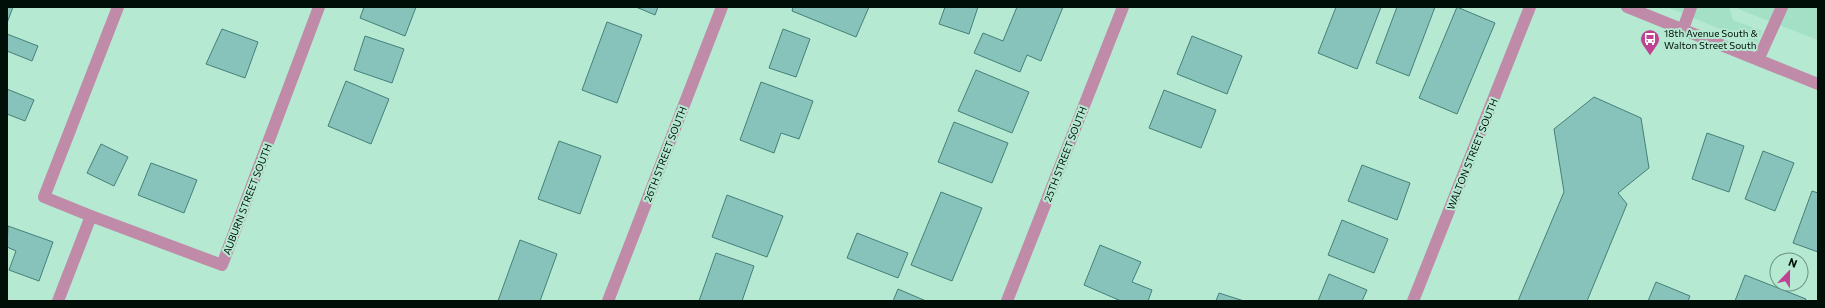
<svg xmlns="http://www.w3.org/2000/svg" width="1825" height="308" viewBox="0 0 1825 308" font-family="Commissioner,sans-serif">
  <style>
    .built { fill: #a3e0c5 }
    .building { fill: #87c3bb; stroke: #458079 }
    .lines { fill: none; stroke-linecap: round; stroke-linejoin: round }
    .minor { stroke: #c08ba8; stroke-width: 12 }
    .labels { text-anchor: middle; stroke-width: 4; stroke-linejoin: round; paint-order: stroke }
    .poi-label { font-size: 10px; fill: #001009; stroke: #b5e9d1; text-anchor: start }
    .street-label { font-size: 10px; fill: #001009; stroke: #b5e9d1 }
  </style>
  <rect width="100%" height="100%" fill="#b5e9d1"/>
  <path class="built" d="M 1667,7 L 1729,7 L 1733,20 L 1762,31 L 1757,44 Z
    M 1739,7 L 1818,7 L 1818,40 L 1738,9 Z"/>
  <path class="building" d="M 7,7 L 13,7 L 7,23 Z
    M 364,7 L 416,7 L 405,36 L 360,18 Z
    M 636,7 L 658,7 L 655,15 Z
    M 793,7 L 869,7 L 856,37 L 792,11 Z
    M 945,7 L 978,7 L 969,34 L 939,24 Z
    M 1017,7 L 1063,7 L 1041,61 L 1027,55 L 1020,72 L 974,53 L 983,33 L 1003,41 Z
    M 1336,7 L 1381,7 L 1357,69 L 1318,53 Z
    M 1397,7 L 1435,7 L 1409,76 L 1376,63 Z
    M 1457,7 L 1495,23 L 1457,114 L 1419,98 Z
    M 607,22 L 642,35 L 617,103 L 582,90 Z
    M 222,29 L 258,42 L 245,78 L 206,64 Z
    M 783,29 L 810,39 L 796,77 L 769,68 Z
    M 7,34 L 38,46 L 32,61 L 7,51 Z
    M 365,36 L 404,49 L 392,83 L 354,70 Z
    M 1192,36 L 1242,56 L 1227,94 L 1177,74 Z
    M 976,70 L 1029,92 L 1012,133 L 958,111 Z
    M 346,81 L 389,99 L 371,144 L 328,126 Z
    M 761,82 L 813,101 L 799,139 L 781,133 L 774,153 L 740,140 Z
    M 7,89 L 34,100 L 25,121 L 7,114 Z
    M 1164,90 L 1216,110 L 1201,148 L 1149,128 Z
    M 1594,97 L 1641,118 L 1649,168 L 1618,193 L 1627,204 L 1587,301 L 1518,301 L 1564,192 L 1554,129 Z
    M 954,122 L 1008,143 L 992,183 L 938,162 Z
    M 1707,133 L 1744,146 L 1729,192 L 1692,179 Z
    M 559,141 L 601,156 L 580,214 L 538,199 Z
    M 101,144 L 128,157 L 114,186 L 87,173 Z
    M 1763,151 L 1794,163 L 1775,211 L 1745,199 Z
    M 151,163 L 197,180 L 184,213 L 138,195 Z
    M 1362,165 L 1410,183 L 1397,220 L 1348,201 Z
    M 1812,191 L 1818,193 L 1818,252 L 1793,243 Z
    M 941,192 L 982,208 L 952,281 L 911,265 Z
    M 727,195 L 783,216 L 767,257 L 712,237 Z
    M 1342,220 L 1388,239 L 1374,273 L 1328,255 Z
    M 8,226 L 53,242 L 39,281 L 9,270 L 16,251 L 7,247 Z
    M 857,233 L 908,253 L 898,278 L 847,258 Z
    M 520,240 L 557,254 L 540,301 L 498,301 Z
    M 1100,245 L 1141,262 L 1132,282 L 1152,290 L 1148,301 L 1121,301 L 1084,285 Z
    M 716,253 L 754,266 L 742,301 L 699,301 Z
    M 1329,274 L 1367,290 L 1362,301 L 1318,301 Z
    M 1745,275 L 1806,299 L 1805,301 L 1735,301 Z
    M 1656,282 L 1690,296 L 1688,301 L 1648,301 Z
    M 898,289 L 926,301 L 893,301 Z
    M 1219,293 L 1244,301 L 1216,301 Z"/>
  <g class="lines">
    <path class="minor" d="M 1627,7 L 1818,84
      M 1683,29 L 1691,7
      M 1758,60 L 1782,7
      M 91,216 L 44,197 L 118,7
      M 58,301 L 91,216 L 222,265 L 319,7
      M 608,301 L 722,7
      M 1007,301 L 1123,7
      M 1413,301 L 1530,7"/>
  </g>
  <defs>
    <g id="bus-pin" transform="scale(1)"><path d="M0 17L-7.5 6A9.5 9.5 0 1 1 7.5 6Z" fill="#bf4392" stroke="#b5e9d1"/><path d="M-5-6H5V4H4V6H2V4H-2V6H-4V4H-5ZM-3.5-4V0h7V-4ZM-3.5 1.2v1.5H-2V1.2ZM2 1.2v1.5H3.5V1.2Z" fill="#fff"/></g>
  </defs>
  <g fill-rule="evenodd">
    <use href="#bus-pin" x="1650" y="39"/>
  </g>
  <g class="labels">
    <g class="poi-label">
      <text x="1664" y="37">18th Avenue South &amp;<tspan x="1664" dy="12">Walton Street South</tspan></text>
    </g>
    <g class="street-label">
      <text transform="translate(665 154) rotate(-69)" y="4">26TH STREET SOUTH</text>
      <text transform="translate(1065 154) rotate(-69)" y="4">25TH STREET SOUTH</text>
      <text transform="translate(1472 154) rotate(-68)" y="4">WALTON STREET SOUTH</text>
      <text transform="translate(247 199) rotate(-69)" y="4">AUBURN STREET SOUTH</text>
    </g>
  </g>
  <rect width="1825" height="308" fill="none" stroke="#001009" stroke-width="16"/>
  <g transform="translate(1789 272) rotate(22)"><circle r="19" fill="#b5e9d1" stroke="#6d9281"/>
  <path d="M0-3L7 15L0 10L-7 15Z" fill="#bf4392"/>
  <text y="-6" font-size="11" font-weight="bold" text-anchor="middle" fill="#001009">N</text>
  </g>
</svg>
